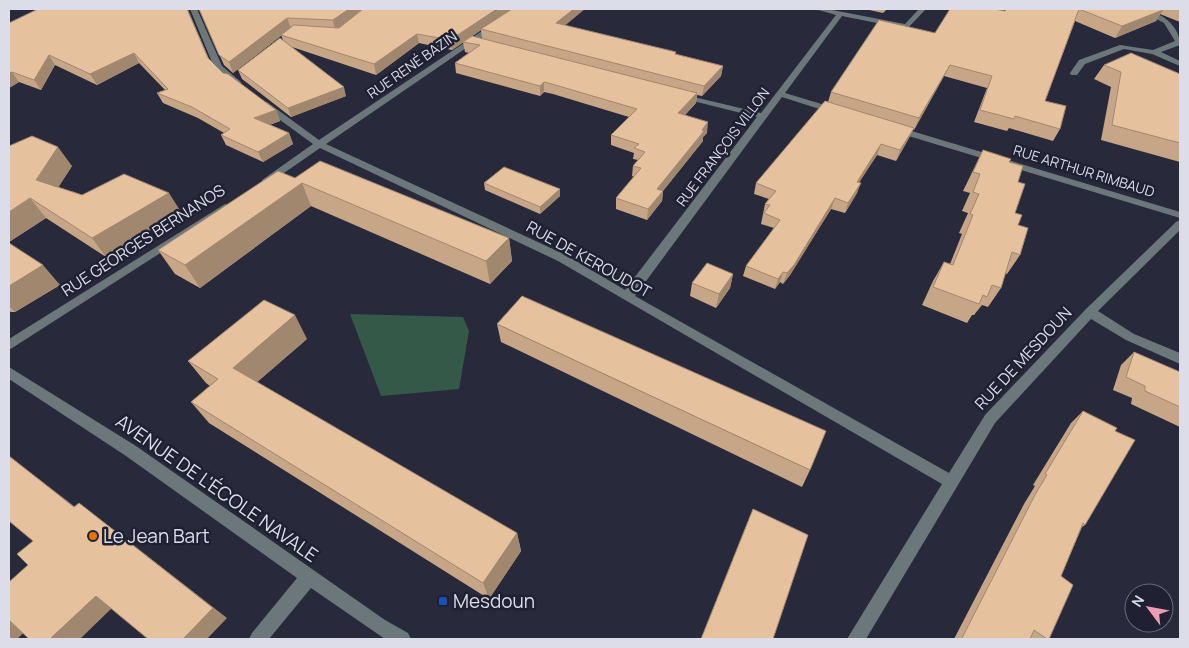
<svg xmlns="http://www.w3.org/2000/svg" width="1189" height="648" viewBox="0 0 1189 648" font-family="Manrope,sans-serif">
  <style>
    .green { fill: #355949 }
    .lines { fill: none; stroke-linecap: round; stroke-linejoin: round }
    .minor { fill: #6b777a; fill-rule: evenodd }
    .wall { fill: #c6a687 }
    .shaded-wall { fill: #a1876e }
    .building { fill: #e6c19d; stroke: #a1876e }
    .food-dot { fill: #e8710a; stroke: #1f2032; stroke-width: 2 }
    .transit-dot { fill: #1a4fb4; stroke: #1f2032; stroke-width: 2 }
    .labels { text-anchor: middle; stroke-width: 5; stroke-linejoin: round; paint-order: stroke }
    .far-street-label { font-size: 14px; fill: #dcdde9; stroke: #1f2032 }
    .street-label { font-size: 16px; fill: #dcdde9; stroke: #1f2032 }
    .near-street-label { font-size: 19px; fill: #dcdde9; stroke: #1f2032 }
    .near-poi-label { font-size: 19px; fill: #dcdde9; stroke: #1f2032; text-anchor: start }
  </style>
  <rect width="100%" height="100%" fill="#282a3c"/>
  <path class="green" d="M 350,314 L 463,317 L 469,331 L 459,389 L 381,396 Z"/>
  <g class="lines">
    <path class="minor" d="M 190,9 L 197,9 L 222,66 L 241,82 L 241,86 L 235,86 L 214,67 Z
      M 515,9 L 523,9 L 326,144 L 566,255 L 625,290 L 757,117 L 677,97 L 677,93 L 761,113 L 836,15 L 815,9 L 827,9 L 905,24 L 919,9 L 926,9 L 907,29 L 842,16 L 785,93 L 838,109 L 838,113 L 832,113 L 782,97 L 635,296 L 949,473 L 985,415 L 1086,309 L 1176,222 L 1180,220 L 1180,230 L 1098,311 L 1134,334 L 1180,353 L 1180,364 L 1126,340 L 1091,319 L 995,423 L 866,639 L 847,639 L 942,484 L 558,261 L 320,148 L 271,182 L 263,182 L 262,180 L 313,144 L 261,106 L 261,102 L 267,102 L 319,140 Z
      M 1137,9 C 1156,9 1180,23 1180,45 L 1161,52 L 1180,61 L 1180,66 L 1152,54 L 1124,49 L 1085,64 L 1077,75 L 1071,75 L 1070,73 L 1079,60 L 1120,45 L 1153,50 L 1175,41 L 1164,23 Z
      M 895,126 L 1180,212 L 1180,218 L 892,131 L 892,127 Z
      M 225,204 L 229,205 L 229,209 L 9,350 L 9,339 Z
      M 9,367 L 136,446 L 385,620 L 408,633 L 411,639 L 385,639 L 311,588 L 269,639 L 249,639 L 252,633 L 297,578 L 126,456 L 9,379 Z"/>
  </g>
  <path class="wall" d="M 38,9 L 189,9 L 188,10 L 209,59 L 223,73 L 276,110 L 280,121 L 269,125 L 289,133 L 293,144 L 263,162 L 226,145 L 221,135 L 224,133 L 198,118 L 163,103 L 157,93 L 165,90 L 139,63 L 97,85 L 55,65 L 41,90 L 19,82 L 9,88 L 9,23 Z
    M 199,9 L 565,26 L 723,66 L 721,76 L 702,96 L 697,95 L 696,103 L 685,115 L 707,133 L 703,137 L 703,141 L 663,191 L 662,201 L 647,220 L 616,209 L 616,198 L 634,177 L 632,176 L 633,166 L 638,160 L 633,159 L 634,153 L 611,145 L 611,135 L 629,117 L 553,94 L 544,92 L 540,96 L 456,73 L 455,63 L 469,53 L 465,52 L 463,42 L 482,39 L 481,30 L 452,50 L 419,43 L 376,75 L 292,47 L 346,96 L 291,117 L 242,79 L 238,70 L 283,40 L 281,35 L 291,28 L 233,73 L 224,65 Z
    M 865,9 L 887,9 L 883,13 Z
    M 1007,9 L 1180,9 L 1180,22 L 1160,14 L 1156,21 L 1115,38 L 1075,21 L 1045,101 L 1060,129 L 1053,141 L 1009,128 L 1007,131 L 974,122 L 987,88 L 944,76 L 914,130 L 913,130 L 909,138 L 896,161 L 877,155 L 859,182 L 857,193 L 845,213 L 831,209 L 790,275 L 783,284 L 780,282 L 775,289 L 743,276 L 746,266 L 774,228 L 761,224 L 765,204 L 769,199 L 754,194 L 756,183 L 828,102 L 831,92 L 935,33 L 1005,11 Z
    M 1104,65 L 1180,74 L 1180,162 L 1101,140 L 1111,87 L 1094,79 Z
    M 9,146 L 72,166 L 58,187 L 82,195 L 181,212 L 106,257 L 46,218 L 9,242 Z
    M 983,150 L 1009,162 L 1018,182 L 1015,213 L 1018,225 L 1020,255 L 1007,274 L 1005,273 L 1001,288 L 988,307 L 982,305 L 974,315 L 972,315 L 967,323 L 922,305 L 933,281 L 944,262 L 950,264 L 962,234 L 959,233 L 968,213 L 962,211 L 970,193 L 963,191 Z
    M 295,178 L 509,238 L 512,261 L 490,284 L 311,206 L 200,288 L 175,274 L 158,250 Z
    M 484,183 L 560,196 L 540,214 L 485,190 Z
    M 9,243 L 60,285 L 15,312 L 11,312 L 9,311 Z
    M 733,274 L 730,288 L 716,308 L 690,296 L 692,283 Z
    M 497,324 L 810,470 L 802,487 L 501,342 Z
    M 307,339 L 257,382 L 517,533 L 521,551 L 489,599 L 209,423 L 191,402 L 210,386 L 206,383 L 188,361 Z
    M 1134,352 L 1180,372 L 1180,427 L 1131,404 L 1132,398 L 1113,390 L 1121,365 Z
    M 1083,411 L 1085,525 L 1082,527 L 1061,576 L 1049,639 L 954,639 L 1024,504 L 1035,486 L 1033,485 L 1071,423 Z"/>
  <path class="shaded-wall" d="M 349,9 L 366,9 L 335,30 L 333,20 Z
    M 497,9 L 512,9 L 452,50 L 450,40 Z
    M 574,9 L 585,9 L 556,33 L 556,23 Z
    M 1163,10 L 1156,21 L 1115,38 L 1122,26 Z
    M 287,18 L 291,28 L 233,73 L 229,62 Z
    M 417,34 L 419,43 L 376,75 L 374,64 Z
    M 134,53 L 139,63 L 97,85 L 90,74 Z
    M 49,55 L 55,65 L 41,90 L 34,80 Z
    M 950,65 L 944,76 L 914,130 L 919,118 Z
    M 723,66 L 721,76 L 702,96 L 704,86 Z
    M 12,72 L 19,82 L 9,88 L 9,73 Z
    M 544,82 L 544,92 L 540,96 L 540,86 Z
    M 344,87 L 346,96 L 291,117 L 288,108 Z
    M 697,93 L 696,103 L 677,124 L 678,113 Z
    M 276,110 L 280,121 L 259,129 L 254,118 Z
    M 708,122 L 707,133 L 703,137 L 703,141 L 657,198 L 663,191 L 662,201 L 647,220 L 648,209 L 657,189 Z
    M 914,128 L 909,138 L 896,161 L 900,150 Z
    M 289,133 L 293,144 L 263,162 L 258,152 Z
    M 881,144 L 877,155 L 853,192 L 857,182 Z
    M 58,147 L 72,166 L 51,199 L 36,180 Z
    M 302,183 L 311,206 L 200,288 L 185,265 Z
    M 861,183 L 857,193 L 845,213 L 848,203 Z
    M 560,189 L 560,196 L 540,214 L 540,207 Z
    M 169,193 L 181,212 L 106,257 L 92,238 Z
    M 30,198 L 46,218 L 9,242 L 9,212 Z
    M 835,198 L 831,209 L 790,275 L 783,284 L 787,273 Z
    M 509,238 L 512,261 L 490,284 L 486,261 Z
    M 43,265 L 60,285 L 15,312 L 9,306 L 9,286 Z
    M 783,272 L 780,282 L 775,289 L 778,279 Z
    M 733,274 L 730,288 L 716,308 L 719,294 Z
    M 295,315 L 307,339 L 248,390 L 233,368 Z
    M 9,456 L 92,520 L 74,507 Z
    M 79,503 L 96,516 L 227,618 L 207,639 L 183,639 Z
    M 517,533 L 521,551 L 489,599 L 483,583 Z
    M 96,596 L 114,606 L 80,639 L 50,639 Z
    M 9,619 L 29,628 L 17,639 L 9,639 Z"/>
  <path class="building" d="M 38,9 L 187,9 L 208,58 L 223,73 L 228,74 L 276,110 L 254,118 L 289,133 L 258,152 L 221,135 L 230,129 L 192,107 L 157,93 L 168,89 L 134,53 L 90,74 L 49,55 L 34,80 L 12,72 L 9,73 L 9,23 Z
    M 199,9 L 349,9 L 333,20 L 287,18 L 229,62 L 219,55 Z
    M 363,9 L 497,9 L 450,40 L 417,34 L 374,64 L 281,35 L 294,25 L 339,28 Z
    M 512,9 L 574,9 L 556,23 L 676,52 L 675,54 L 723,66 L 704,86 L 481,29 Z
    M 950,9 L 994,9 L 1005,11 L 1007,9 L 1161,9 L 1163,10 L 1122,26 L 1079,9 L 1045,101 L 1066,106 L 1060,129 L 1015,116 L 1014,119 L 980,110 L 992,76 L 950,65 L 919,118 L 831,92 L 879,20 L 935,33 Z
    M 472,36 L 697,93 L 678,113 L 708,122 L 702,130 L 704,131 L 657,189 L 663,191 L 648,209 L 616,198 L 641,168 L 633,166 L 645,152 L 634,148 L 639,144 L 611,135 L 637,109 L 552,84 L 544,82 L 540,86 L 455,63 L 480,45 L 463,42 Z
    M 280,38 L 344,87 L 288,108 L 238,70 Z
    M 1131,53 L 1180,74 L 1180,143 L 1112,125 L 1121,72 L 1104,65 Z
    M 825,101 L 914,128 L 900,150 L 881,144 L 857,182 L 861,183 L 848,203 L 835,198 L 794,265 L 787,273 L 783,272 L 778,279 L 746,266 L 780,220 L 764,213 L 770,205 L 765,204 L 776,191 L 756,183 Z
    M 32,136 L 58,147 L 36,180 L 82,195 L 124,174 L 169,193 L 92,238 L 30,198 L 9,212 L 9,146 Z
    M 983,150 L 1011,159 L 1009,162 L 1023,166 L 1018,182 L 1025,184 L 1015,213 L 1022,215 L 1018,225 L 1028,228 L 1020,255 L 1012,252 L 1001,288 L 992,285 L 987,297 L 983,295 L 979,304 L 933,287 L 944,262 L 953,265 L 973,215 L 970,214 L 979,194 L 973,192 L 980,174 L 973,172 Z
    M 320,161 L 509,238 L 486,261 L 302,183 L 185,265 L 158,250 L 278,171 L 295,178 Z
    M 504,167 L 560,189 L 540,207 L 484,183 Z
    M 9,243 L 43,265 L 9,286 Z
    M 707,263 L 733,274 L 719,294 L 692,283 Z
    M 522,296 L 826,431 L 810,470 L 497,324 Z
    M 264,300 L 295,315 L 233,368 L 517,533 L 483,583 L 191,402 L 218,379 L 188,361 Z
    M 1134,352 L 1180,372 L 1180,407 L 1145,391 L 1145,386 L 1126,377 Z
    M 1083,411 L 1117,428 L 1115,431 L 1135,440 L 1085,525 L 1083,523 L 1061,576 L 1073,585 L 1049,639 L 1047,639 L 1034,630 L 1030,639 L 965,639 L 962,638 L 1036,493 L 1047,475 L 1045,474 Z
    M 9,456 L 74,507 L 79,503 L 213,608 L 183,639 L 148,639 L 96,596 L 50,639 L 29,639 L 9,620 L 9,582 L 28,565 L 17,554 L 33,541 L 9,521 Z
    M 753,509 L 808,535 L 773,639 L 701,639 Z"/>
  <circle class="food-dot" cx="93" cy="536" r="5"/>
  <rect class="transit-dot" x="438" y="596" width="10" height="10" rx="2.5"/>
  <g class="labels">
    <g class="far-street-label">
      <text transform="translate(412 65) rotate(-35)" y="5">RUE RENÉ BAZIN</text>
      <text transform="translate(723 147) rotate(-53)" y="5">RUE FRANÇOIS VILLON</text>
      <text transform="translate(1084 171) rotate(17)" y="5">RUE ARTHUR RIMBAUD</text>
    </g>
    <g class="street-label">
      <text transform="translate(143 240) rotate(-33)" y="6">RUE GEORGES BERNANOS</text>
      <text transform="translate(589 259) rotate(29)" y="6">RUE DE KEROUDOT</text>
      <text transform="translate(1023 358) rotate(-47)" y="6">RUE DE MESDOUN</text>
    </g>
    <g class="near-street-label">
      <text transform="translate(217 488) rotate(35)" y="7">AVENUE DE L'ÉCOLE NAVALE</text>
    </g>
    <g class="near-poi-label">
      <text x="103" y="543">Le Jean Bart</text>
      <text x="453" y="608">Mesdoun</text>
    </g>
  </g>
  <rect width="1189" height="648" fill="none" stroke="#dcdde9" stroke-width="20"/>
  <g transform="translate(1149 608) rotate(302)"><circle r="24" fill="#1f2032" stroke="#6b6c7b"/>
  <path d="M0-4L9 19L0 12L-9 19Z" fill="#f09ab7"/>
  <text y="-8" font-size="14" font-weight="bold" text-anchor="middle" fill="#dcdde9">N</text>
  </g>
</svg>
